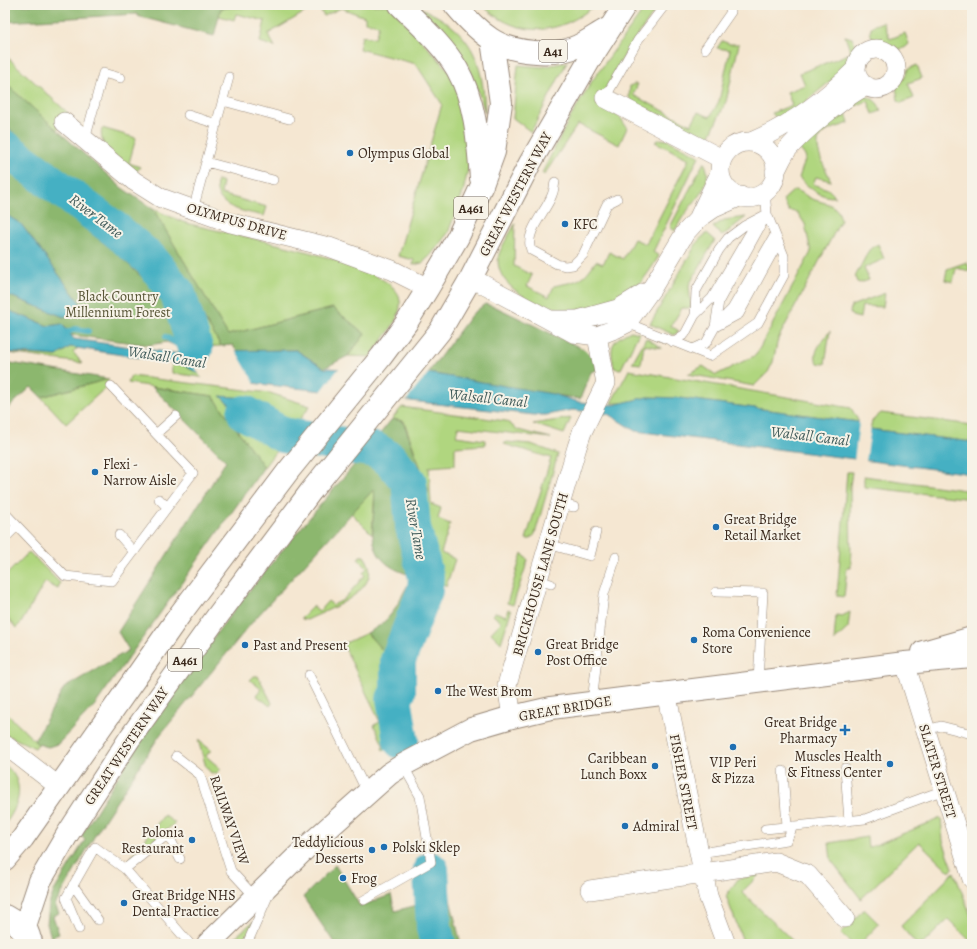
<svg xmlns="http://www.w3.org/2000/svg" width="977" height="949" viewBox="0 0 977 949" font-family="Alegreya,serif">
  <style>
    .green { fill: #b0d67f; stroke: #76804e }
    .forest { fill: #8cb76e; stroke: #647046 }
    .water { fill: #45b0c3; stroke: #406d70 }
    .pier { fill: #f5e7d2 }
    .lines { fill: none; stroke-linecap: round; stroke-linejoin: round }
    .stream { stroke: #45b0c3; stroke-width: 6 }
    .river { stroke: #45b0c3; stroke-width: 36 }
    .service-casing { stroke: #988878; stroke-width: 10 }
    .minor-casing { stroke: #988878; stroke-width: 20 }
    .secondary-casing { stroke: #988878; stroke-width: 24 }
    .trunk-casing { stroke: #988878; stroke-width: 24 }
    .service { stroke: #fff; stroke-width: 9 }
    .minor { stroke: #fff; stroke-width: 19 }
    .secondary { stroke: #fff; stroke-width: 22 }
    .trunk { stroke: #fff; stroke-width: 22 }
    .poi-dot { fill: #1f6fb2; stroke: #f7f3e8; stroke-width: 1.5 }
    .labels { text-anchor: middle; stroke-width: 4; stroke-linejoin: round; paint-order: stroke }
    .shield { fill: #f7f3e8; stroke: #73665b; stroke-width: 1 }
    .shield-label { font-size: 13px; font-weight: bold; fill: #3b2a1e }
    .poi-label { font-size: 14px; fill: #3b2a1e; stroke: #f7f3e8; text-anchor: start }
    .street-label { font-size: 14px; fill: #3b2a1e; stroke: #f7f3e8 }
    .park-label { font-size: 14px; fill: #585536; stroke: #f7f3e8 }
    .water-label { font-size: 15px; font-style: italic; fill: #3e5958; stroke: #f7f3e8 }
  </style>
  <rect width="100%" height="100%" fill="#f7f3e8"/>
  <filter id="ink" filterUnits="userSpaceOnUse"><feTurbulence type="fractalNoise" baseFrequency=".025" numOctaves="2"/><feDisplacementMap in="SourceGraphic" scale="8" xChannelSelector="R" yChannelSelector="G"/><feConvolveMatrix kernelMatrix="1 2 1 2 8 2 1 2 1" color-interpolation-filters="sRGB"/></filter>
  <filter id="wash" filterUnits="userSpaceOnUse"><feTurbulence type="fractalNoise" baseFrequency=".012" numOctaves="4" result="noise"/><feDisplacementMap in="SourceGraphic" scale="16" xChannelSelector="R" yChannelSelector="G"/><feGaussianBlur stdDeviation="0.9" result="paint"/><feColorMatrix in="noise" values="0 0 0 0 0 0 0 0 0 0 0 0 0 0 0 0 0 1.4 0 .05"/><feComposite in="paint" operator="in"/></filter>
  <g filter="url(#wash)">
    <rect width="100%" height="100%" fill="#f5e7d2"/>
    <path class="green" d="M 277,5 L 389,5 L 460,83 L 471,156 L 463,192 L 448,233 L 430,256 L 422,263 L 413,265 L 414,260 L 398,256 L 442,104 L 416,64 L 359,49 L 362,36 L 375,38 L 379,25 L 365,22 L 365,17 L 341,8 L 324,16 L 317,5 L 268,34 L 275,47 L 260,42 L 265,21 L 236,14 L 234,20 L 219,16 L 221,8 Z
      M 482,5 L 595,5 C 559,36 518,39 482,5 Z
      M 647,5 L 659,5 L 627,51 L 599,100 L 601,106 L 620,117 L 627,128 L 619,145 L 578,124 L 544,175 L 542,173 L 570,118 L 592,81 Z
      M 418,7 C 471,29 483,58 485,113 C 481,100 477,87 472,75 C 461,47 440,26 418,7 Z
      M 883,22 L 890,39 L 905,33 L 909,44 C 898,56 886,45 873,40 L 870,32 L 872,26 Z
      M 845,36 L 852,38 L 856,47 L 851,64 L 780,123 L 772,113 L 792,105 L 787,92 L 805,85 L 800,73 L 851,53 Z
      M 722,41 L 730,44 L 739,44 L 726,102 L 708,139 L 633,102 L 629,97 L 630,86 L 634,84 L 638,84 L 633,95 L 691,125 L 698,112 L 710,117 L 719,101 L 730,50 L 717,48 Z
      M 5,55 L 69,114 L 57,130 L 5,83 Z
      M 567,62 L 531,132 L 513,118 L 518,65 L 542,67 Z
      M 917,65 L 922,78 L 908,83 L 914,98 L 901,103 L 898,100 L 896,87 L 904,79 L 908,69 Z
      M 863,95 C 872,98 878,101 881,111 L 873,114 L 868,101 L 845,110 L 849,123 C 842,126 832,128 825,132 C 808,142 826,168 831,181 L 816,177 L 813,184 L 828,189 L 836,197 C 820,198 810,188 799,178 L 806,157 L 798,147 Z
      M 5,124 L 17,136 L 147,236 L 179,277 L 221,346 L 190,348 L 172,309 L 147,282 L 114,251 L 5,167 Z
      M 102,128 L 136,138 L 129,163 L 140,167 L 137,171 L 132,171 C 119,160 97,148 102,128 Z
      M 660,139 L 668,140 L 699,156 L 653,252 L 659,256 C 649,272 638,290 621,299 C 607,306 586,311 571,310 C 544,309 497,291 498,259 C 498,251 511,232 515,224 L 514,266 L 532,275 L 527,286 L 549,297 L 554,286 C 578,281 582,282 596,261 L 603,264 L 609,252 L 623,259 L 634,239 L 646,244 L 689,159 L 655,142 Z
      M 704,162 C 715,183 696,198 685,214 C 681,219 678,225 675,231 L 670,227 Z
      M 217,180 L 223,182 L 221,194 L 267,207 L 264,216 C 243,211 212,208 217,180 Z
      M 794,190 C 802,191 804,195 810,198 C 823,204 838,202 841,220 L 778,339 L 773,362 L 768,372 L 754,386 L 688,374 L 703,366 L 716,375 L 756,355 L 811,252 L 805,224 L 797,212 L 789,211 L 783,200 Z
      M 153,209 C 163,213 173,218 183,222 C 222,234 386,260 399,296 C 406,317 381,340 370,357 L 348,356 L 365,334 L 333,308 L 228,335 Z
      M 746,217 L 722,236 L 713,227 L 724,220 Z
      M 707,233 L 715,240 L 689,285 L 691,308 L 682,308 L 671,326 L 679,331 L 674,335 L 650,324 L 698,241 Z
      M 878,244 L 884,259 L 864,268 L 869,280 L 860,283 L 857,282 L 855,277 L 869,250 Z
      M 967,262 L 970,271 L 956,268 L 953,282 L 945,280 L 947,269 Z
      M 885,293 L 883,307 L 862,306 L 860,318 L 852,316 L 850,313 L 851,306 Z
      M 631,331 L 639,333 L 621,369 L 614,368 C 610,346 610,341 631,331 Z
      M 830,331 L 825,364 L 817,363 C 812,350 823,341 830,331 Z
      M 646,338 L 662,348 L 644,345 L 641,364 L 632,363 Z
      M 70,347 L 78,348 L 73,352 L 82,363 L 8,353 L 57,356 Z
      M 172,362 L 181,364 L 207,378 L 172,373 Z
      M 629,370 L 851,408 L 859,422 L 680,398 L 647,397 L 623,403 L 611,403 Z
      M 131,376 L 270,393 L 310,406 L 264,467 L 213,396 L 128,383 Z
      M 109,379 L 105,388 L 66,424 L 41,397 Z
      M 402,407 L 506,421 L 518,430 L 551,438 L 458,427 L 456,436 L 485,440 L 485,445 L 455,447 L 455,465 L 429,467 L 431,504 L 441,508 L 438,519 L 450,524 L 441,553 L 455,559 L 446,587 L 442,583 L 426,515 L 428,489 L 404,421 L 392,419 Z
      M 881,413 L 972,425 L 972,442 L 870,429 L 872,421 Z
      M 571,418 L 564,434 L 533,424 Z
      M 506,442 L 531,444 L 558,454 L 535,534 L 531,539 L 526,539 L 551,458 L 504,444 Z
      M 847,472 L 852,472 L 850,486 L 851,568 L 847,568 L 844,597 L 837,596 Z
      M 864,476 L 972,491 L 972,499 L 864,487 Z
      M 375,488 L 372,534 L 351,513 Z
      M 29,552 L 60,583 L 58,589 L 45,582 L 21,623 L 16,628 L 5,614 L 5,576 Z
      M 522,553 L 528,560 L 513,605 L 507,603 Z
      M 360,556 L 364,556 C 388,589 329,609 307,620 L 302,619 L 302,617 L 313,606 L 319,611 L 328,601 L 333,605 L 343,600 L 365,575 L 363,573 L 367,568 L 358,559 Z
      M 508,609 L 511,611 L 501,643 L 491,633 L 501,622 L 493,615 L 495,612 L 506,616 Z
      M 850,612 L 848,628 L 834,641 L 836,615 L 842,616 Z
      M 367,633 L 383,651 L 398,660 L 398,692 L 394,700 L 401,741 L 383,750 L 382,748 L 384,747 L 374,725 L 380,722 L 343,644 Z
      M 254,676 L 258,676 L 272,703 L 270,706 L 256,695 L 261,689 L 250,680 Z
      M 5,712 L 38,744 L 35,748 L 5,734 Z
      M 198,740 L 211,750 L 206,756 L 221,769 L 217,773 L 211,773 L 206,767 Z
      M 5,765 C 26,782 20,805 5,824 Z
      M 164,815 L 175,823 L 128,862 Z
      M 941,818 L 943,841 L 953,868 L 950,872 L 919,842 L 861,899 L 831,860 L 829,843 L 867,837 L 868,848 Z
      M 954,872 L 972,918 L 972,943 L 948,919 L 923,944 L 916,944 L 901,926 Z
      M 759,875 L 742,892 L 796,944 L 744,944 L 726,896 L 738,879 Z
      M 864,909 L 879,924 L 860,944 L 852,944 L 841,933 Z
      M 254,921 L 242,944 L 227,944 Z"/>
    <path class="forest" d="M 5,5 L 277,5 L 221,8 L 214,36 L 137,16 L 137,14 L 5,22 Z
      M 5,83 L 122,188 L 153,209 L 228,335 L 333,308 L 365,334 L 348,356 L 324,368 L 296,350 L 236,351 L 233,345 L 221,346 L 179,277 L 147,236 L 85,193 L 17,136 L 5,124 Z
      M 5,167 L 114,251 L 147,282 L 172,309 L 190,348 L 183,349 L 167,342 L 149,345 L 71,335 L 62,324 L 48,326 L 5,309 L 5,294 L 64,317 L 80,303 L 21,224 L 5,214 Z
      M 485,304 L 498,308 L 585,350 L 595,360 L 597,370 L 591,372 L 580,399 L 428,373 L 472,314 Z
      M 5,362 L 109,379 L 41,397 L 31,387 L 5,411 Z
      M 152,387 L 213,396 L 264,467 L 95,705 L 58,744 L 48,747 L 38,744 L 34,741 L 64,688 L 129,650 L 118,632 L 226,461 Z
      M 392,419 L 403,421 L 428,489 L 426,515 L 442,583 C 407,574 370,571 373,526 C 373,514 376,501 374,489 L 254,620 L 160,735 L 98,830 L 55,905 L 59,913 L 53,916 L 59,934 L 51,937 L 47,924 L 49,904 L 54,891 L 85,840 L 81,836 C 130,755 183,676 241,601 C 290,539 342,481 392,419 Z
      M 409,583 L 437,590 L 440,593 L 426,607 L 410,651 L 412,731 L 414,734 L 401,741 L 394,699 L 398,692 L 398,660 L 383,651 L 367,633 C 393,620 395,607 409,583 Z
      M 335,865 L 360,906 L 391,895 L 395,911 L 425,903 L 421,873 L 442,867 L 461,944 L 335,944 L 303,897 Z"/>
    <path class="water" d="M 5,214 L 21,224 L 80,303 L 75,311 L 64,317 L 5,294 Z
      M 5,309 L 48,326 L 62,324 L 74,339 L 181,354 L 188,351 L 296,350 L 324,368 L 428,373 L 553,394 L 579,402 L 613,405 L 647,397 L 680,398 L 859,422 L 870,429 L 972,442 L 972,474 L 635,431 L 608,414 L 573,410 L 546,415 L 534,415 L 207,378 L 181,364 L 70,347 L 57,356 L 5,352 Z
      M 220,396 L 249,398 L 258,418 L 290,432 L 286,438 L 253,424 Z"/>
    <path class="pier" d="M 187,349 L 235,349 L 256,386 L 206,380 L 201,377 L 184,351 Z
      M 340,367 L 430,371 L 406,401 L 320,393 Z
      M 858,420 L 871,427 L 866,462 L 854,461 L 859,422 Z"/>
    <g class="lines">
      <path class="stream" d="M 68,332 L 75,329 L 88,331
        M 166,337 L 180,346 L 184,353"/>
      <path class="river" d="M 5,148 L 116,230 L 151,260 L 178,294 L 195,348
        M 245,413 L 283,435 L 375,450 L 390,459 L 409,482 L 413,527 L 426,577 L 425,590 L 398,660 L 398,692 L 394,699 L 401,741
        M 431,870 L 434,928 L 438,944"/>
    </g>
  </g>
  <g filter="url(#ink)">
    <g class="lines">
      <g class="service-casing">
        <path id="service" d="M 705,49 L 731,12 L 729,5
          M 605,98 L 638,40 L 665,5
          M 223,101 L 289,119
          M 188,115 L 217,124
          M 85,140 L 103,73 L 121,78
          M 206,162 L 273,180
          M 555,182 C 554,186 554,191 552,195 C 546,212 524,232 531,250 L 557,264 L 565,266 L 573,265 L 583,255 L 607,204 L 617,199
          M 193,210 L 229,77
          M 695,315 L 712,298 L 757,221
          M 721,320 L 732,309 L 775,235
          M 627,323 L 710,356 L 758,323 L 784,275 L 784,256 L 767,214 L 765,191
          M 715,327 L 719,301 L 767,214
          M 673,342 L 685,334 L 695,315 L 696,291 L 719,250 L 728,238 L 744,226 L 767,214
          M 693,349 L 706,343 L 715,327 L 739,314 L 778,243
          M 156,434 L 176,416
          M 159,499 L 167,507
          M 560,504 L 574,507
          M 5,513 L 65,576 L 112,581 L 193,473 L 111,386
          M 119,535 L 134,552
          M 5,538 L 17,526
          M 548,544 L 590,556 L 596,532
          M 538,580 L 551,584
          M 716,592 L 763,593 L 758,681
          M 309,675 L 367,792
          M 592,703 L 604,594 L 616,557
          M 926,730 L 941,726 L 972,734
          M 176,756 L 200,775 L 231,871 L 255,897
          M 845,768 L 849,821
          M 783,771 L 787,826
          M 765,829 L 865,819 L 944,790
          M 699,853 L 787,840 L 793,826
          M 125,869 L 168,834 L 180,859
          M 73,885 L 98,920
          M 364,900 L 431,862 L 420,796 L 403,765
          M 79,929 L 66,898 L 95,847 L 125,869 L 190,944
          M 247,944 L 269,894"/>
      </g>
      <g class="minor-casing">
        <path id="minor" d="M856 69a20 20 0 1 1 40 0a20 20 0 1 1-40 0Z
          M 605,98 L 722,159
          M 64,122 L 134,181 L 161,198 L 231,223 L 329,247 L 392,270 L 428,288
          M 751,142 C 790,126 826,99 856,69
          M720 170a28 28 0 1 1 56 0a28 28 0 1 1-56 0Z
          M 775,172 C 779,165 782,157 787,150 C 800,134 848,93 867,86
          M 698,219 L 714,208 L 741,196
          M 471,278 L 574,333 L 597,336 L 615,329 L 627,323 L 652,288 L 685,233 L 698,219 L 720,173
          M 553,320 L 578,320 L 618,309 L 644,293
          M 905,663 L 972,879
          M 666,692 L 708,896 L 726,944
          M 512,717 L 507,685 L 577,447 L 582,432 L 606,383 L 597,336
          M 5,745 L 58,786
          M 590,890 L 776,862 L 808,875 L 845,918"/>
      </g>
      <g class="secondary-casing">
        <path id="secondary" d="M 923,652 L 972,638
          M 208,944 L 307,847 L 389,774 L 403,765 L 471,729 L 512,717 L 551,708 L 905,663 L 972,657"/>
      </g>
      <g class="trunk-casing">
        <path id="trunk" d="M 400,5 C 420,25 443,45 457,69 C 476,103 478,141 481,178
          M 455,5 C 466,18 477,30 491,39 C 512,53 555,57 578,46 C 588,41 598,34 607,29
          M 5,859 L 23,838 L 181,613 L 289,470 L 381,357 L 407,322 L 428,288 L 458,237 L 482,185 L 494,152 L 501,103 L 492,40
          M 5,916 L 15,922 L 31,941
          M 29,936 L 25,926 L 40,881 L 67,835 L 130,738 L 219,614 L 311,491 L 440,331 L 471,278 L 530,163 L 589,61 L 625,5"/>
      </g>
      <use href="#service" class="service"/>
      <use href="#minor" class="minor"/>
      <use href="#secondary" class="secondary"/>
      <use href="#trunk" class="trunk"/>
    </g>
  </g>
  <g class="poi-dot">
    <circle cx="350" cy="153" r="4"/>
    <circle cx="565" cy="224" r="4"/>
    <circle cx="95" cy="472" r="4"/>
    <circle cx="716" cy="527" r="4"/>
    <circle cx="694" cy="640" r="4"/>
    <circle cx="245" cy="645" r="4"/>
    <circle cx="538" cy="652" r="4"/>
    <circle cx="438" cy="691" r="4"/>
    <path d="M843 724h4v4h4v4h-4v4h-4v-4h-4v-4h4z"/>
    <circle cx="733" cy="747" r="4"/>
    <circle cx="890" cy="764" r="4"/>
    <circle cx="655" cy="766" r="4"/>
    <circle cx="625" cy="826" r="4"/>
    <circle cx="192" cy="840" r="4"/>
    <circle cx="384" cy="847" r="4"/>
    <circle cx="372" cy="850" r="4"/>
    <circle cx="343" cy="878" r="4"/>
    <circle cx="124" cy="903" r="4"/>
  </g>
  <g class="labels">
    <g class="shield">
      <rect x="539" y="40" width="28" height="22" rx="3"/>
      <rect x="454" y="197" width="34" height="22" rx="3"/>
      <rect x="168" y="649" width="34" height="22" rx="3"/>
    </g>
    <g class="shield-label">
      <text x="553" y="56">A41</text>
      <text x="471" y="213">A461</text>
      <text x="185" y="665">A461</text>
    </g>
    <g class="poi-label">
      <text x="358" y="158">Olympus Global</text>
      <text x="573" y="229">KFC</text>
      <text x="103" y="469">Flexi -<tspan x="103" dy="16">Narrow Aisle</tspan></text>
      <text x="724" y="524">Great Bridge<tspan x="724" dy="16">Retail Market</tspan></text>
      <text x="702" y="637">Roma Convenience<tspan x="702" dy="16">Store</tspan></text>
      <text x="546" y="649">Great Bridge<tspan x="546" dy="16">Post Office</tspan></text>
      <text x="253" y="650">Past and Present</text>
      <text x="446" y="696">The West Brom</text>
      <text x="837" y="727" text-anchor="end">Great Bridge<tspan x="837" dy="16">Pharmacy</tspan></text>
      <text x="882" y="761" text-anchor="end">Muscles Health<tspan x="882" dy="16">&amp; Fitness Center</tspan></text>
      <text x="647" y="763" text-anchor="end">Caribbean<tspan x="647" dy="16">Lunch Boxx</tspan></text>
      <text x="733" y="767" text-anchor="middle">VIP Peri<tspan x="733" dy="16">&amp; Pizza</tspan></text>
      <text x="633" y="831">Admiral</text>
      <text x="184" y="837" text-anchor="end">Polonia<tspan x="184" dy="16">Restaurant</tspan></text>
      <text x="364" y="847" text-anchor="end">Teddylicious<tspan x="364" dy="16">Desserts</tspan></text>
      <text x="392" y="852">Polski Sklep</text>
      <text x="351" y="883">Frog</text>
      <text x="132" y="900">Great Bridge NHS<tspan x="132" dy="16">Dental Practice</tspan></text>
    </g>
    <g class="street-label">
      <text transform="translate(515 194) rotate(-62)" y="5">GREAT WESTERN WAY</text>
      <text transform="translate(237 221) rotate(16)" y="5">OLYMPUS DRIVE</text>
      <text transform="translate(540 574) rotate(-74)" y="5">BRICKHOUSE LANE SOUTH</text>
      <text transform="translate(565 708) rotate(-10)" y="5">GREAT BRIDGE</text>
      <text transform="translate(126 746) rotate(-56)" y="5">GREAT WESTERN WAY</text>
      <text transform="translate(938 771) rotate(73)" y="5">SLATER STREET</text>
      <text transform="translate(684 782) rotate(79)" y="5">FISHER STREET</text>
      <text transform="translate(230 820) rotate(71)" y="5">RAILWAY VIEW</text>
    </g>
    <g class="park-label">
      <text x="118" y="301">Black Country<tspan x="118" dy="16">Millennium Forest</tspan></text>
    </g>
    <g class="water-label">
      <text transform="translate(96 216) rotate(37)" y="5">River Tame</text>
      <text transform="translate(167 357) rotate(9)" y="5">Walsall Canal</text>
      <text transform="translate(488 398) rotate(6)" y="5">Walsall Canal</text>
      <text transform="translate(810 436) rotate(7)" y="5">Walsall Canal</text>
      <text transform="translate(416 529) rotate(80)" y="5">River Tame</text>
    </g>
  </g>
  <rect width="977" height="949" fill="none" stroke="#f7f3e8" stroke-width="20"/>
</svg>
